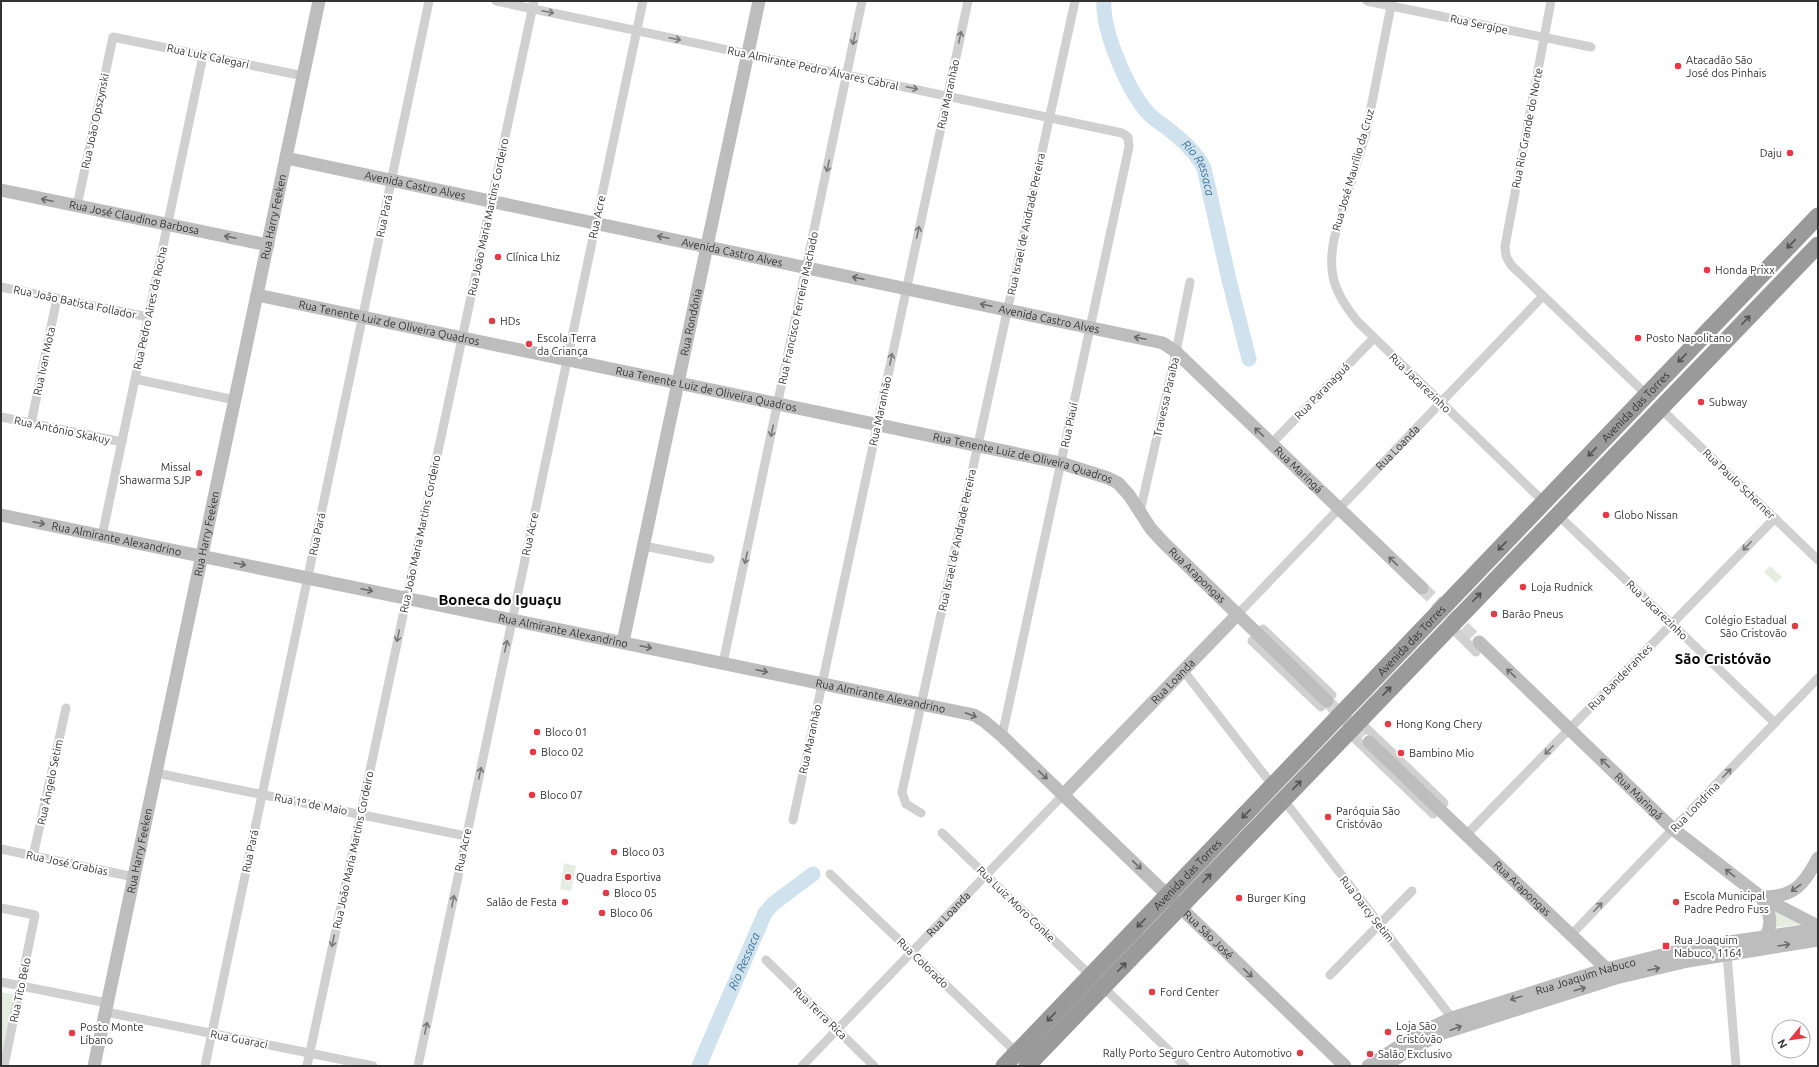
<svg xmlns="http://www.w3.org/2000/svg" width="1819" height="1067" viewBox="0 0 1819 1067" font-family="Ubuntu,sans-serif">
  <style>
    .green { fill: #e6ecdf }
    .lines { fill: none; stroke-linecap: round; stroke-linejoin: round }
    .river { stroke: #cfe2ee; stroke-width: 15 }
    .secondary-tunnel { stroke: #d6d6d6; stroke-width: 13; stroke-dasharray: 13 6; stroke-linecap: butt }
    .street { stroke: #d0d0d0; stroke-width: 9 }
    .secondary { stroke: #bdbdbd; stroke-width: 13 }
    .highway { stroke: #9a9a9a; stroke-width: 17 }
    .oneway { stroke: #7a7a7a }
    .oneway2 { stroke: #6a6a6a }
    .oneway3 { stroke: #525252 }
    .poi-dot { fill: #e63946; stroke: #fff; stroke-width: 1.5 }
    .labels { text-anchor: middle; stroke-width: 4; stroke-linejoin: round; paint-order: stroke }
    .street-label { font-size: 11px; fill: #333; stroke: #fff }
    .poi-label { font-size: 11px; fill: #333; stroke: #fff; text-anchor: start }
    .water-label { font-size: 12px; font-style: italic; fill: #3f7597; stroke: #fff }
    .district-label { font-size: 15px; font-weight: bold; fill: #000; stroke: #fff }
  </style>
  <rect width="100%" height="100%" fill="#fff"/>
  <path class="green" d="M 1770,566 L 1782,577 L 1776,583 L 1764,572 Z
    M 564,863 L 576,866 L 571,891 L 560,889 Z
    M 1775,908 L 1804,924 L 1773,928 Z
    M 1,992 L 16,995 L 1,1064 Z"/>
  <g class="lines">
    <g class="river">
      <path id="s1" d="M 1104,1 C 1102,31 1129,94 1150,115 C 1155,120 1162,124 1167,128 C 1182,140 1195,151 1204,168 L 1229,280 L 1249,359"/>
      <path id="s2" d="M 699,1066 L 765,913 L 774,903 L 813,874"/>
    </g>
    <path class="secondary-tunnel" d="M 1422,588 L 1479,642
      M 1327,701 L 1369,742"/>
    <g class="street">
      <path d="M 496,1 L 1122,133 L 1128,137 L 1129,147 L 1002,736"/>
      <path d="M 1367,1 L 1591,47"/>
      <path d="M 1392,1 L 1366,133 L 1334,239 C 1327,275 1335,294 1358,322 L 1544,502"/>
      <path d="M 1551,1 L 1505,246 L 1506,256 L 1511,265 L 1647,395"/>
      <path d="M 77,206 L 113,37 L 304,76"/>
      <path d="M 1,287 L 148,317"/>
      <path d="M 135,379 L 235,400"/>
      <path d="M 1660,408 L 1818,560"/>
      <path d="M 1,417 L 122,442"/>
      <path d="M 31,424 L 57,298"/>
      <path d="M 1271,444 L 1374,338"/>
      <path d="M 1140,512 L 1176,352 L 1190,282"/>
      <path d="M 1557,514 L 1775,723"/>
      <path d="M 102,536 L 203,56"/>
      <path d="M 644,546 L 710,559"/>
      <path id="s3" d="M 1237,615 L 1543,296"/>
      <path d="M 1450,626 L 1476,652"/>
      <path d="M 723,663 L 862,1"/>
      <path d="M 1183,670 L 1273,786"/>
      <path d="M 1321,707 L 1252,641 L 1263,629 L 1332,695"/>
      <path d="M 1348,732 L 1433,814 L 1444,803 L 1359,721"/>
      <path d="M 156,773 L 466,836"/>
      <path d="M 1283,799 L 1452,1018"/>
      <path d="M 921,813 L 906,804 L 902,792 L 1075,1"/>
      <path d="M 793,820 L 968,1"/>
      <path d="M 942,833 L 1091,976"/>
      <path d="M 1466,835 L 1775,518"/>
      <path d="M 1,849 L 134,877"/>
      <path d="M 33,856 L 66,708"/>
      <path d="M 830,874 L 1017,1053"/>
      <path d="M 1,908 L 35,915 L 4,1066"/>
      <path d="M 1571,935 L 1818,678"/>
      <path d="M 1727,954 L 1736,1066"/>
      <path d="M 766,960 L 874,1066"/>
      <path d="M 1330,975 L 1412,891"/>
      <path d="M 1,982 L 107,1003"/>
      <path d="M 1103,987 L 1185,1066"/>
      <path d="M 106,1012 L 373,1066"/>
      <path d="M 205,1066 L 429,1"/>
      <path d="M 307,1066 L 534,1"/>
      <path d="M 418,1066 L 643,1"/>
      <path id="s4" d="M 802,1066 L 1063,795"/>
    </g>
    <g class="secondary">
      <path id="s5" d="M 286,158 L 1163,343 L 1176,352 L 1422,588"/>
      <path id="s6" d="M 1,190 L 268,245"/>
      <path id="s7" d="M 257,295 L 1061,463 L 1108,478 L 1118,483 L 1129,495 L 1151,529 L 1164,543 L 1327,701"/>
      <path id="s8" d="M 1,515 L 974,715 L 984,721 L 1002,736 L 1345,1066"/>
      <path id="s9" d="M 623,642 L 759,1"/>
      <path id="s10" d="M 1479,642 L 1673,829 L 1761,897 L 1818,926"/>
      <path id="s11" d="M 1369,742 L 1612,974"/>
      <path id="s12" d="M 1063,795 L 1237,615"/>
      <path d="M 1761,897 C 1771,913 1774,926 1762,942"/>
      <path d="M 1763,897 C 1795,897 1804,884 1818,858"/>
      <path id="s13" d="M 94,1066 L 319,1"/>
      <path id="s14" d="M 1368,1066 L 1421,1032 L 1452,1018 L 1606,969 L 1694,947 L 1818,929"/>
      <path d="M 1385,1066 L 1409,1050 L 1443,1033 L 1616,978 L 1688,961 L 1818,940"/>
    </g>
    <g class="highway">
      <path id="s15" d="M 1004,1066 L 1818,216"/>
      <path d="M 1027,1066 L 1818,245"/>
    </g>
  </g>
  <defs><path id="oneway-shaft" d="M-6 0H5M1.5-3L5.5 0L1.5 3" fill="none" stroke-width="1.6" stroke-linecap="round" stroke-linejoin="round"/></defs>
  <g class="oneway">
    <use href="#oneway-shaft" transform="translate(548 12) rotate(12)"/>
    <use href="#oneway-shaft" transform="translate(960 37) rotate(-78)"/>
    <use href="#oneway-shaft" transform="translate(675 39) rotate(12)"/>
    <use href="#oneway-shaft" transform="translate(854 39) rotate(102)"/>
    <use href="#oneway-shaft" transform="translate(912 88) rotate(12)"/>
    <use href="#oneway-shaft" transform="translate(828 166) rotate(102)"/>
    <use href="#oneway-shaft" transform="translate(918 232) rotate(-78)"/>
    <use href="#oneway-shaft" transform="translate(891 359) rotate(-78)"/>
    <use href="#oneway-shaft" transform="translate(772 431) rotate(102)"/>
    <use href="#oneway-shaft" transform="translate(1747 546) rotate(134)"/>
    <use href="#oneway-shaft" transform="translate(746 558) rotate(102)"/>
    <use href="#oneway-shaft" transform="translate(398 636) rotate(102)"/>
    <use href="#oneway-shaft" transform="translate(506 646) rotate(-78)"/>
    <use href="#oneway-shaft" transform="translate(1549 750) rotate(134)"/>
    <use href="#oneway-shaft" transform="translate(480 773) rotate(-78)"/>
    <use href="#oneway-shaft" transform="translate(1727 773) rotate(-46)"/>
    <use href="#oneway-shaft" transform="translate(453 901) rotate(-78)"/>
    <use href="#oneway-shaft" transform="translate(1598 907) rotate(-46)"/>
    <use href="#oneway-shaft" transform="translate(333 941) rotate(102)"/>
    <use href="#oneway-shaft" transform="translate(426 1028) rotate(-78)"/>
  </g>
  <g class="oneway2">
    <use href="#oneway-shaft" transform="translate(47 200) rotate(-168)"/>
    <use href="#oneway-shaft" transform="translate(230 237) rotate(-168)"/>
    <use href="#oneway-shaft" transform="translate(663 237) rotate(-168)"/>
    <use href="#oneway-shaft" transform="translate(858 278) rotate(-168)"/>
    <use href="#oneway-shaft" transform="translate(986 305) rotate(-168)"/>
    <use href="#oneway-shaft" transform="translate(1140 338) rotate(-168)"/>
    <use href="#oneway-shaft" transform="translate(1259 432) rotate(-136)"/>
    <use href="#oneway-shaft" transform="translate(39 523) rotate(12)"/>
    <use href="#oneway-shaft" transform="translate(1393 561) rotate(-136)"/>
    <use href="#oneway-shaft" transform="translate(240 564) rotate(12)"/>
    <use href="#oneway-shaft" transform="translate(367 590) rotate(12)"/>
    <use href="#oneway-shaft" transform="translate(646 647) rotate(12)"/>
    <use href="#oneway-shaft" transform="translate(762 671) rotate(12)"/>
    <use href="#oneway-shaft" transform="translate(1511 673) rotate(-136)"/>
    <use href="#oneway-shaft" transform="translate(971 715) rotate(21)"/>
    <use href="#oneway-shaft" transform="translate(1605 763) rotate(-136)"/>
    <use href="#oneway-shaft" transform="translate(1043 775) rotate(44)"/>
    <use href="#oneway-shaft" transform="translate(1137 865) rotate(44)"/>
    <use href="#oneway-shaft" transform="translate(1730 873) rotate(-142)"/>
    <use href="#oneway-shaft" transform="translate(1796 888) rotate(143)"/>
    <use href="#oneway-shaft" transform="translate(1784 945) rotate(-9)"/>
    <use href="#oneway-shaft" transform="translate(1654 969) rotate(-12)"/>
    <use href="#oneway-shaft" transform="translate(1248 973) rotate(44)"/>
    <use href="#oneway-shaft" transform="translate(1580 989) rotate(-17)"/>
    <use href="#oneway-shaft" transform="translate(1516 998) rotate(162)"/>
    <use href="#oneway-shaft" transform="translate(1456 1028) rotate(-21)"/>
  </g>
  <g class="oneway3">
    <use href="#oneway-shaft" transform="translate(1791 244) rotate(134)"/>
    <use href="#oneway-shaft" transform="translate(1746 320) rotate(-46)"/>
    <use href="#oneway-shaft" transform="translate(1682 358) rotate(134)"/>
    <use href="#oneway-shaft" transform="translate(1592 452) rotate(134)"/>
    <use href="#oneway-shaft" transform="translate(1502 546) rotate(134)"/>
    <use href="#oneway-shaft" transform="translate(1477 597) rotate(-46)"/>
    <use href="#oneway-shaft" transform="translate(1387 691) rotate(-46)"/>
    <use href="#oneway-shaft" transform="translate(1297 785) rotate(-46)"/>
    <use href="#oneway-shaft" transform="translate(1246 814) rotate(134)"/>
    <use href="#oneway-shaft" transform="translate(1207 878) rotate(-46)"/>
    <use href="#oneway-shaft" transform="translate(1141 923) rotate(134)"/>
    <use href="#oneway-shaft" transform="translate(1122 967) rotate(-46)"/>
    <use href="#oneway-shaft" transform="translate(1051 1017) rotate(134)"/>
  </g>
  <g class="poi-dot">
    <circle cx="1678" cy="66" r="4"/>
    <circle cx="1790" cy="153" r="4"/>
    <circle cx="498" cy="257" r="4"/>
    <circle cx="1707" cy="270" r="4"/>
    <circle cx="492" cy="321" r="4"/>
    <circle cx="1638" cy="338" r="4"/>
    <circle cx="529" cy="344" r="4"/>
    <circle cx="1701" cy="402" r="4"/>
    <circle cx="199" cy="473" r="4"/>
    <circle cx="1606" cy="515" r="4"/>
    <circle cx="1523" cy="587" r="4"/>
    <circle cx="1494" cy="614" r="4"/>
    <circle cx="1795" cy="626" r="4"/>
    <circle cx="1388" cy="724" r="4"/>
    <circle cx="537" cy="732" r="4"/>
    <circle cx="533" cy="752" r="4"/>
    <circle cx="1401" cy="753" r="4"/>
    <circle cx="532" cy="795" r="4"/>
    <circle cx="1328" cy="817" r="4"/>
    <circle cx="614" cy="852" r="4"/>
    <circle cx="568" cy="877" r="4"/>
    <circle cx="606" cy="893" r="4"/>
    <circle cx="1239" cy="898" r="4"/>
    <circle cx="565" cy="902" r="4"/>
    <circle cx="1676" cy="902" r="4"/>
    <circle cx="602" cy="913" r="4"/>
    <rect x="1662" y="942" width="8" height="8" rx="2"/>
    <circle cx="1152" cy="992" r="4"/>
    <circle cx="1388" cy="1032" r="4"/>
    <circle cx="72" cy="1033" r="4"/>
    <circle cx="1300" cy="1053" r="4"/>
    <circle cx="1370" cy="1054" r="4"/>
  </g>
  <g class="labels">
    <g class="street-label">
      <text transform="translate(1479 24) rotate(12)" y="4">Rua Sergipe</text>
      <text transform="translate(208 56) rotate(12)" y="4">Rua Luiz Calegari</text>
      <text transform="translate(813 68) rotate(12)" y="4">Rua Almirante Pedro Álvares Cabral</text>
      <text transform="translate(948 94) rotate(-78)" y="4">Rua Maranhão</text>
      <text transform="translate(95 121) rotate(-78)" y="4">Rua João Opszynski</text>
      <text transform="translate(1527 128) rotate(-79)" y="4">Rua Rio Grande do Norte</text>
      <text transform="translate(1353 170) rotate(-74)" y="4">Rua José Maurílio da Cruz</text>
      <text dy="4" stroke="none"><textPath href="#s5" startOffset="132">Avenida Castro Alves</textPath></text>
      <text transform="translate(384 216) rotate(-78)" y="4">Rua Pará</text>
      <text dy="4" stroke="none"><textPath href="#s13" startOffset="868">Rua Harry Feeken</textPath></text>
      <text transform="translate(488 217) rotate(-78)" y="4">Rua João Maria Martins Cordeiro</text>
      <text transform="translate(597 217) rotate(-78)" y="4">Rua Acre</text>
      <text dy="4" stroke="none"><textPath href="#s6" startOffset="136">Rua José Claudino Barbosa</textPath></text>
      <text transform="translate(1026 224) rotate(-78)" y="4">Rua Israel de Andrade Pereira</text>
      <text dy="4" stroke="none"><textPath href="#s5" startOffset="456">Avenida Castro Alves</textPath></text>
      <text transform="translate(75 302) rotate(12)" y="4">Rua João Batista Follador</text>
      <text transform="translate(150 308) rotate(-78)" y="4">Rua Pedro Aires da Rocha</text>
      <text transform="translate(798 308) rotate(-78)" y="4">Rua Francisco Ferreira Machado</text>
      <text dy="4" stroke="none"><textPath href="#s5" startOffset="780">Avenida Castro Alves</textPath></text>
      <text dy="4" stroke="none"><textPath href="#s9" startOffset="327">Rua Rondônia</textPath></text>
      <text dy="4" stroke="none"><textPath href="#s7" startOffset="135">Rua Tenente Luiz de Oliveira Quadros</textPath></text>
      <text transform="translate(44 361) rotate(-78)" y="4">Rua Ivan Mota</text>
      <text transform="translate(1420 383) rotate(44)" y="4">Rua Jacarezinho</text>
      <text dy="4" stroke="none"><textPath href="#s7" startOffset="459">Rua Tenente Luiz de Oliveira Quadros</textPath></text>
      <text transform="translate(1322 391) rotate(-46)" y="4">Rua Paranaguá</text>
      <text transform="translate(1166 397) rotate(-77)" y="4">Travessa Paraíba</text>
      <text dy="4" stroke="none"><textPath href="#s15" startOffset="913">Avenida das Torres</textPath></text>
      <text transform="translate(880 411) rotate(-78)" y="4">Rua Maranhão</text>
      <text transform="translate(1069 425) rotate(-78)" y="4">Rua Piauí</text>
      <text transform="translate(62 430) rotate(12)" y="4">Rua Antônio Skakuy</text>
      <text dy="4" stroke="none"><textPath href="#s3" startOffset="232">Rua Loanda</textPath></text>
      <text dy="4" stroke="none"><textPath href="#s7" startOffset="783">Rua Tenente Luiz de Oliveira Quadros</textPath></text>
      <text dy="4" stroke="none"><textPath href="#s5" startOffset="1082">Rua Maringá</textPath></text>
      <text transform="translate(1739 484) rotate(44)" y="4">Rua Paulo Scherner</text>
      <text dy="4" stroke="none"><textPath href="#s13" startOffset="544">Rua Harry Feeken</textPath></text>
      <text transform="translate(317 534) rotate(-78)" y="4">Rua Pará</text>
      <text transform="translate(420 534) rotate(-78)" y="4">Rua João Maria Martins Cordeiro</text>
      <text transform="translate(530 534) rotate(-78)" y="4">Rua Acre</text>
      <text dy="4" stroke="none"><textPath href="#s8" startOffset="118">Rua Almirante Alexandrino</textPath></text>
      <text transform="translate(957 540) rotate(-78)" y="4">Rua Israel de Andrade Pereira</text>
      <text dy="4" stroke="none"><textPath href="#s7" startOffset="1004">Rua Arapongas</textPath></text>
      <text transform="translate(1657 610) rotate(44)" y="4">Rua Jacarezinho</text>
      <text dy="4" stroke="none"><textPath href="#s8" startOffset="574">Rua Almirante Alexandrino</textPath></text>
      <text dy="4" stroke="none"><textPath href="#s15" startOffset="589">Avenida das Torres</textPath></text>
      <text transform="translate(1620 677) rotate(-46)" y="4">Rua Bandeirantes</text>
      <text dy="4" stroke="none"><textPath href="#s12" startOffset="158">Rua Loanda</textPath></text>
      <text dy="4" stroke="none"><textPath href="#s8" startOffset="898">Rua Almirante Alexandrino</textPath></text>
      <text transform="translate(810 739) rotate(-78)" y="4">Rua Maranhão</text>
      <text transform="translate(50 782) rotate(-78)" y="4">Rua Ângelo Setim</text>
      <text dy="4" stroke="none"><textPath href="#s10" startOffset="222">Rua Maringá</textPath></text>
      <text transform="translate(311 804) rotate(11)" y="4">Rua 1º de Maio</text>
      <text transform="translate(1695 807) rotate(-46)" y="4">Rua Londrina</text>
      <text transform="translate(353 850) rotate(-78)" y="4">Rua João Maria Martins Cordeiro</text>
      <text transform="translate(463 850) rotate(-78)" y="4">Rua Acre</text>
      <text dy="4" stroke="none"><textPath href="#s13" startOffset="220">Rua Harry Feeken</textPath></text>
      <text transform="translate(250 851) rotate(-78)" y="4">Rua Pará</text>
      <text transform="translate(67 863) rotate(12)" y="4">Rua José Grabias</text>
      <text dy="4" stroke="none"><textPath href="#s15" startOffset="265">Avenida das Torres</textPath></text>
      <text dy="4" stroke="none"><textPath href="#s11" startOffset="212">Rua Arapongas</textPath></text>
      <text transform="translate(1016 904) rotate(44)" y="4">Rua Luiz Moro Conke</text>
      <text transform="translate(1367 909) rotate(52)" y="4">Rua Darcy Setim</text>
      <text dy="4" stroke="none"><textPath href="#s4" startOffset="211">Rua Loanda</textPath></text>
      <text dy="4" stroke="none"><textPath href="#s8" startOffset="1315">Rua São José</textPath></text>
      <text transform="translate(923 963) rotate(44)" y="4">Rua Colorado</text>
      <text dy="4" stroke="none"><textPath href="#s14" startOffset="237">Rua Joaquim Nabuco</textPath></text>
      <text transform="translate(20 990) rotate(-78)" y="4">Rua Tito Belo</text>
      <text transform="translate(820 1013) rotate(44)" y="4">Rua Terra Rica</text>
      <text transform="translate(239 1039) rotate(11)" y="4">Rua Guaraci</text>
    </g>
    <g class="poi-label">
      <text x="1686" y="64">Atacadão São<tspan x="1686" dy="13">José dos Pinhais</tspan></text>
      <text x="1782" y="157" text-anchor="end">Daju</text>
      <text x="506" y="261">Clínica Lhiz</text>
      <text x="1715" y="274">Honda Prixx</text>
      <text x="500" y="325">HDs</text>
      <text x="537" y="342">Escola Terra<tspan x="537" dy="13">da Criança</tspan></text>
      <text x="1646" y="342">Posto Napolitano</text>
      <text x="1709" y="406">Subway</text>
      <text x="191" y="471" text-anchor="end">Missal<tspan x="191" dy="13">Shawarma SJP</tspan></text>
      <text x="1614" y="519">Globo Nissan</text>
      <text x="1531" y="591">Loja Rudnick</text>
      <text x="1502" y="618">Barão Pneus</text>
      <text x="1787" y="624" text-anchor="end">Colégio Estadual<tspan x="1787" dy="13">São Cristovão</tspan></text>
      <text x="1396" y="728">Hong Kong Chery</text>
      <text x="545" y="736">Bloco 01</text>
      <text x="541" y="756">Bloco 02</text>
      <text x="1409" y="757">Bambino Mio</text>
      <text x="540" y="799">Bloco 07</text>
      <text x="1336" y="815">Paróquia São<tspan x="1336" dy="13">Cristóvão</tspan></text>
      <text x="622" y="856">Bloco 03</text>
      <text x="576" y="881">Quadra Esportiva</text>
      <text x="614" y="897">Bloco 05</text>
      <text x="1684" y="900">Escola Municipal<tspan x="1684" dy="13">Padre Pedro Fuss</tspan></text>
      <text x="1247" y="902">Burger King</text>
      <text x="557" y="906" text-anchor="end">Salão de Festa</text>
      <text x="610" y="917">Bloco 06</text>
      <text x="1674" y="944">Rua Joaquim<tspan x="1674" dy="13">Nabuco, 1164</tspan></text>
      <text x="1160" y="996">Ford Center</text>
      <text x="1396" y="1030">Loja São<tspan x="1396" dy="13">Cristóvão</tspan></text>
      <text x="80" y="1031">Posto Monte<tspan x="80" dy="13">Líbano</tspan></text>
      <text x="1292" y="1057" text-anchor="end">Rally Porto Seguro Centro Automotivo</text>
      <text x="1378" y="1058">Salão Exclusivo</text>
    </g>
    <g class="water-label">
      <text dy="4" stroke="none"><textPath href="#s1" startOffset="199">Rio Ressaca</textPath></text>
      <text dy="4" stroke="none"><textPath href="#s2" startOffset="114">Rio Ressaca</textPath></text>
    </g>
    <g class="district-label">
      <text x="500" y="605">Boneca do Iguaçu</text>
      <text x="1723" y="664">São Cristóvão</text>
    </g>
  </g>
  <rect width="1819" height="1067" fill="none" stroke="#333333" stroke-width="4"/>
  <g transform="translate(1791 1039) rotate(241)"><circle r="19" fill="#ffffff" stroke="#adadad"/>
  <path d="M0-3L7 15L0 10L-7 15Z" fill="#e63946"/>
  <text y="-6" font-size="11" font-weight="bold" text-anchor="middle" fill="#333333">N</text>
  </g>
</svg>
